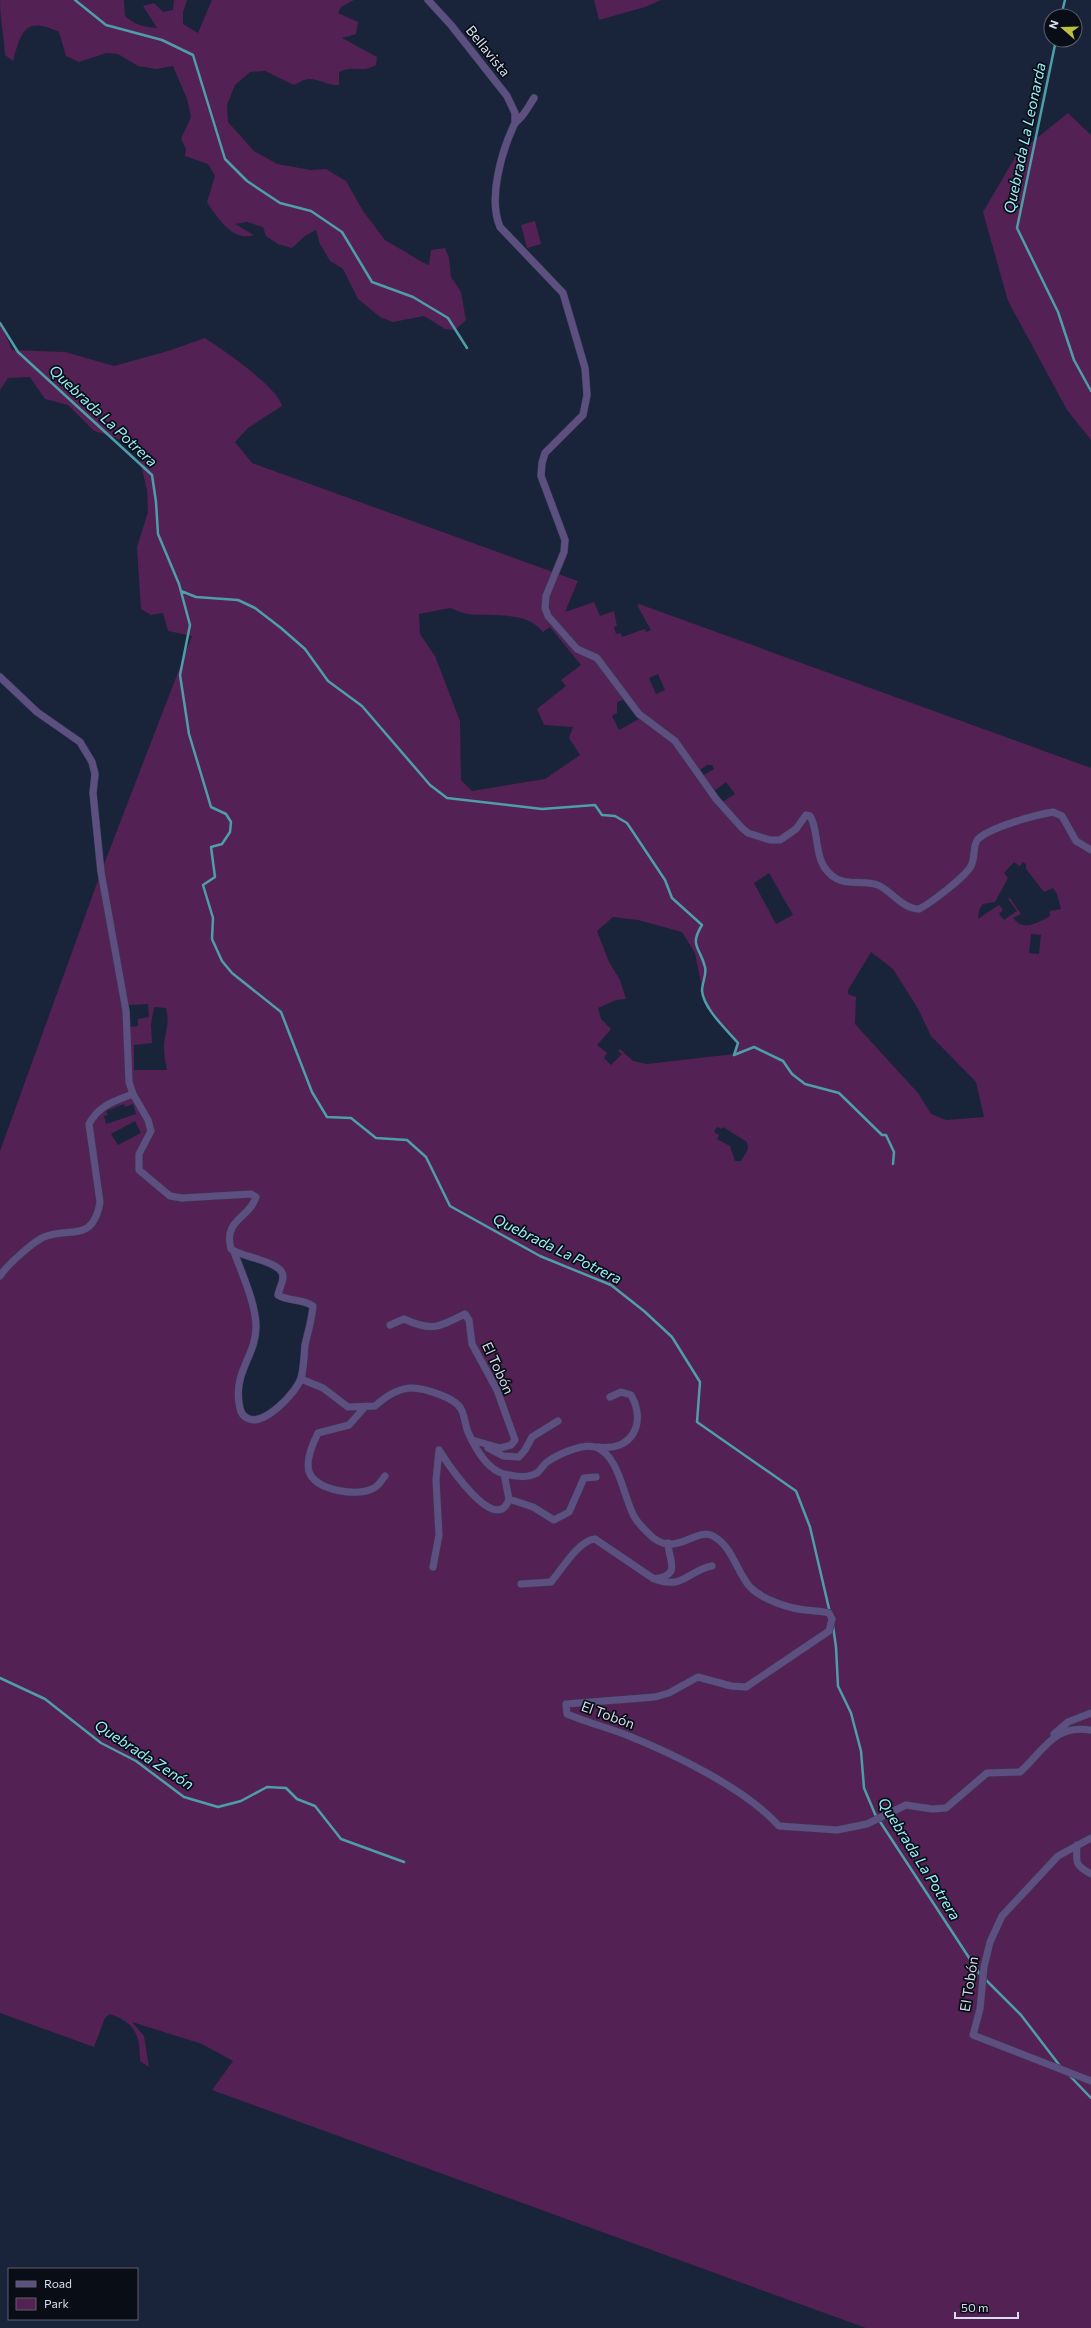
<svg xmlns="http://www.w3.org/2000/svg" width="1091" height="2328" viewBox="0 0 1091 2328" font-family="Commissioner,sans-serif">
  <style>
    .green { fill: #542154; fill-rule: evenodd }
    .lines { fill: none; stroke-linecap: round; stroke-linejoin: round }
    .stream { stroke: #4e9ea8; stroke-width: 2.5 }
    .minor-casing { stroke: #343d52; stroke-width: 8 }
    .minor { stroke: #5d4f80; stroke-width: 7 }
    .labels { text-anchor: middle; stroke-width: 3.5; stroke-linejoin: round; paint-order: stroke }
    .street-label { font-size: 14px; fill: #d7deed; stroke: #080d16 }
    .water-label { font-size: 15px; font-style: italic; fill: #98f1f9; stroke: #080d16 }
  </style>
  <rect width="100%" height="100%" fill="#192339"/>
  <path class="green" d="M 0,0 L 124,0 L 125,16 C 135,25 144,27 157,28 L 143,6 L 154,3 L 163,12 L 173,10 L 174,0 L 187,0 L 183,12 L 183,24 L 198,33 L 212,0 L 354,0 L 341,7 L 338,13 L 358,22 L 356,34 L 342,38 L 377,57 L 376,65 C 360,74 354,64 339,72 L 339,85 C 328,86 320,79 309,79 C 304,79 298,83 294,85 L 265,71 L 250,72 L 235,85 L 227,105 L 228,122 L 254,151 L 277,164 L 311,170 L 326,169 L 346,181 L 363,211 L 385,240 L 424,263 L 429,265 L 431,250 L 445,248 L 449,258 L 451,277 L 461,292 L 466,320 L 455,330 L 445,329 L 424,316 L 393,322 L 380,317 L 358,299 L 343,269 L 330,261 L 320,244 L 316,230 L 305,236 L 292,248 L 278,244 L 266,236 L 263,227 L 247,222 L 235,224 L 254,235 C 232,242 218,218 207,202 L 215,176 L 208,164 L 185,156 L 186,149 L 181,139 L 191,117 L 187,99 L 173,66 L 156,69 L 138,66 L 118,54 L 106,53 L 79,62 L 66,56 L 59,32 C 26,17 22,29 13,61 L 5,55 C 4,36 0,19 0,0 Z
    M 594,0 L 661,0 L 645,7 L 599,20 Z
    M 1068,113 L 1091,135 L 1091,440 L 1067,410 L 1008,301 L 983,212 L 1017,154 Z
    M 535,221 L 541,244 L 527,248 L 521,225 Z
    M 0,321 L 12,350 L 65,352 L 114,366 L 168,351 L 205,338 C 223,350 278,387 282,406 L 248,428 L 235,442 L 252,463 L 578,581 L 565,612 L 594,602 L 600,616 L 614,611 L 617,626 L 614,627 L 616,634 L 621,633 L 622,637 L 645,629 L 646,632 L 651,630 L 637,605 L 639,604 L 1091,768 L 1091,2328 L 866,2328 L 212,2090 L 233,2061 L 202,2044 L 132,2022 L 144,2036 L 149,2067 L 140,2061 C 140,2036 136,2023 110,2014 L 105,2018 L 94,2047 L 0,2013 L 0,1151 L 101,872 L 192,636 L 168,631 L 163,613 L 151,615 L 141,609 L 137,547 L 148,512 L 147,490 L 137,448 L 114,437 L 94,431 L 68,405 L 45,399 L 30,377 L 8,378 L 0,390 ZM 450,608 C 456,610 462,613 468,614 C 490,617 527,610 543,632 L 550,627 L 581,665 L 561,680 L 566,686 L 537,709 L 544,725 L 573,727 L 569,738 L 580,755 L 545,779 L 472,791 L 461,780 L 460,721 L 435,656 L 420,634 L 419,614 ZM 658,674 L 665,690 L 656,694 L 649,678 ZM 615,684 L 647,720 L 639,719 L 619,730 L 612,716 L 617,713 L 617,702 L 623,700 ZM 707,765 L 712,765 L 714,769 L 700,777 L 697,772 ZM 726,782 L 735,794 L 721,803 L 713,792 ZM 1014,862 L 1020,866 L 1023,862 L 1026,864 L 1026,869 L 1044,892 L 1053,888 L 1057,894 L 1061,909 L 1050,911 L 1050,916 C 1037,923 1024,932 1013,918 L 1021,914 L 1010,898 L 1008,899 L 1017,911 L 1004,920 L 999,914 L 1003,910 L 999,905 L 978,919 L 979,910 L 983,904 L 995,902 L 1008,878 L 1004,873 ZM 769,873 L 793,915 L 776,924 L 754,883 ZM 613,917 L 638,920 L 682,932 L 695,953 L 705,1004 L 738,1043 L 734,1054 L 647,1064 L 633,1061 L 620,1049 L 618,1051 L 622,1054 L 611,1065 L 604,1058 L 607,1053 L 597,1045 L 611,1029 L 601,1019 L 598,1008 L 616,1000 L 626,999 L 620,980 L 609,962 L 597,931 ZM 1031,934 L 1041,935 L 1039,954 L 1029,953 ZM 871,952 L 893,969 L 917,1007 L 931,1036 L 976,1082 L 984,1117 L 946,1120 L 931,1114 L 918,1093 L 855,1024 L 856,997 L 848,994 L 848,990 ZM 148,1004 L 149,1017 L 138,1019 L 138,1026 L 129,1027 L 129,1005 ZM 154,1007 L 166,1008 C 170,1023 165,1032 164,1045 C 164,1053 165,1062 167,1070 L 134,1070 L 134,1045 L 152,1043 L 151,1024 ZM 124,1104 L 125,1107 L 133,1104 L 136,1114 L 106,1124 L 104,1116 L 108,1115 L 106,1111 ZM 135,1121 L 141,1133 L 118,1145 L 111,1134 ZM 717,1127 L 722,1129 L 723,1127 L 747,1142 L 748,1149 L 741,1161 L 735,1161 L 730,1146 L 717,1139 L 719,1135 L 714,1132 ZM 234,1250 L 281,1271 L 279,1289 L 283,1298 L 313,1306 L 301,1379 L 269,1415 L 248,1419 L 239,1404 L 240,1375 L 256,1328 Z"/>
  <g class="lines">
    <path class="stream" d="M 75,0 L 106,25 L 162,40 L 193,55 L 225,159 L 247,181 L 280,203 L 311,211 L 342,232 L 372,282 L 413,297 L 448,318 L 467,348
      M 1061,16 L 1065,0
      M 1056,40 L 1017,228 L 1058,312 L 1074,360 L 1091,391
      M 0,323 L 18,352 L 152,475 L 156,502 L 158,534 L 179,584 L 190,625 L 180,675 L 189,734 L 211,807 L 226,814 L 231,822 L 230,832 L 222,844 L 211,847 L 215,877 L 203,885 L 213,918 L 212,939 L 222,961 L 232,973 L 281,1012 L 312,1092 L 327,1117 L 351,1118 L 376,1138 L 407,1140 L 426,1157 L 450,1206 L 540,1256 L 611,1285 L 644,1311 L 672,1337 L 700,1382 L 697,1422 L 796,1491 L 810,1527 L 830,1613
      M 181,591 L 196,597 L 238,600 L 255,608 L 281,628 L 305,649 L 328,681 L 362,706 L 430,785 L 447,798 L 542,809 L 595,805 L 602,815 L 615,816 L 627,823 L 665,880 L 672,898 L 702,925 C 689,946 700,947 705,967 C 707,974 702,983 702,991 C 704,1009 726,1029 738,1043 L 734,1055 L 754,1047 L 783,1061 L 792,1074 L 805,1084 L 839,1093 L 882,1135 L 886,1135 L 894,1152 L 893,1164
      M 833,1626 L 836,1647 L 838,1686 L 851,1713 L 861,1751 L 864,1788 L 875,1814 L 981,1976
      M 0,1678 L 45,1699 L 101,1743 L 136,1761 L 184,1797 L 218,1807 L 241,1801 L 267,1787 L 286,1788 L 297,1799 L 315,1806 L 341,1839 L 404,1862
      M 985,1979 L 1021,2015 L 1060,2066
      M 1069,2075 L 1091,2098"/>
    <g class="minor-casing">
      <path id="minor" d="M 428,0 L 451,25 L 507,96 L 515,113 L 515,123
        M 534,98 C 530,104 527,110 522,116 C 520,119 516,121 514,125 C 501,153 488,199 500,227 L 563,293 L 585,368 L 587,395 L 583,415 L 545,453 L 542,463 L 541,476 L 565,540 L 564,552 L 546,596 L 545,608 L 548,616 L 577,649 L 597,658 L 639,714 L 675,741 L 716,799 L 742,828 L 748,833 L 770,840 L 780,840 L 796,829 L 806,815 L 810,816 C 821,833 811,865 837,879 C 850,886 867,879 880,886 C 893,893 903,909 919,909 C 931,903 965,877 971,866 C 976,857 972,846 978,839 C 991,827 1035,815 1053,812 L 1062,816 L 1076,841 L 1091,850
        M 0,677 L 37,712 L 80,742 L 92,762 L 95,774 L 93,793 L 101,872 L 126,1011 L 129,1082 L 133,1094 C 115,1101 99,1105 89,1124 L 100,1202 C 93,1244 69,1226 44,1237 C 34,1241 6,1266 0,1276
        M 133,1094 L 148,1120 L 151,1131 L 139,1154 L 139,1170 L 170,1196 L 182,1198 L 251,1194 L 256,1197 C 249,1219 223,1219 231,1249 C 240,1257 284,1261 283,1277 C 283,1283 279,1289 278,1295 C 289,1302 302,1298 313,1306 C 312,1319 308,1332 305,1345 C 304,1355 304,1368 301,1378 C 297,1392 263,1428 247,1418 C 241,1415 240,1410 239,1403 C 234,1371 256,1355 256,1327 C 256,1304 242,1274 234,1252
        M 390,1325 L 404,1319 C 432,1332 439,1327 465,1314 L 469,1320 L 472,1344 L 497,1390 L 515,1440 L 511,1445 L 500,1448 L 472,1440
        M 301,1379 L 323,1388 L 348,1407 L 375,1406 C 385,1397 398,1388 412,1388 C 424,1388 456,1398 461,1409 C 465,1416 465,1425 468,1432 C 475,1448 486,1469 504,1474 C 515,1476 526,1479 537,1473 C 541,1470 543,1465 547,1462 C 557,1455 582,1443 595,1447 C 620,1455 623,1498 635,1518 C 638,1523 643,1528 647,1532 C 674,1562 695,1526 713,1536 C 733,1547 736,1571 750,1587 C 763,1600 788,1608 805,1610 C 813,1611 821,1611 829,1613 L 832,1619 L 829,1631 L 746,1687 L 731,1686 L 698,1677 L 669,1693 L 655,1697 L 566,1704 L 567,1714 C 586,1722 605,1727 624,1734 C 672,1753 745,1788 779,1826 L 837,1830 L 867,1824 L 906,1805 L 932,1809 L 946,1808 L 987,1773 L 1020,1772 C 1044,1751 1053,1724 1091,1730
        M 364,1408 L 349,1425 L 318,1433 C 313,1443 304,1462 310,1474 C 319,1491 356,1496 372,1489 C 378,1487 381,1481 385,1476
        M 598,1447 C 632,1452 647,1423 631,1395 L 621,1392 L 610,1397
        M 488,1448 L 503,1456 L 519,1457 L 525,1450 L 532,1437 L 558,1421
        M 509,1499 L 533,1507 L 554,1520 L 569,1512 L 584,1478 L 596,1477
        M 433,1567 L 439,1535 L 436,1480 L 439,1450 C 446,1461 496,1538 509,1499 L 504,1474
        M 657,1580 C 684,1589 689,1570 712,1566
        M 521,1584 L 551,1582 C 562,1569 579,1540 595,1539 L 654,1579 C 682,1575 669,1562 668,1543
        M 1054,1734 L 1068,1722 L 1091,1713
        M 1091,1838 L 1058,1856 L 1002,1916 L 990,1942 L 984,1967 L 980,2009 L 973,2035 L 1091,2081
        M 1077,1845 C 1076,1863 1075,1865 1091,1874"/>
    </g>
    <use href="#minor" class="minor"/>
  </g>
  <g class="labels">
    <g class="street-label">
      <text transform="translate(488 51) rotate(51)" y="5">Bellavista</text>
      <text transform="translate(498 1368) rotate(65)" y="5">El Tobón</text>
      <text transform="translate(608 1715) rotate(20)" y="5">El Tobón</text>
      <text transform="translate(969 1984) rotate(-81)" y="5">El Tobón</text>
    </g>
    <g class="water-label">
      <text transform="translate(1025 138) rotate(-78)" y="5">Quebrada La Leonarda</text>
      <text transform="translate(103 416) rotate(43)" y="5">Quebrada La Potrera</text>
      <text transform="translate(557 1249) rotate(26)" y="5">Quebrada La Potrera</text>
      <text transform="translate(144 1755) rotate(33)" y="5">Quebrada Zenón</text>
      <text transform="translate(919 1859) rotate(58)" y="5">Quebrada La Potrera</text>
    </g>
  </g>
  <rect x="8" y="2268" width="130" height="52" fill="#080d16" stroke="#5b616c"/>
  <rect x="16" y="2281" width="20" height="6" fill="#5d4f80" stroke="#5b616c"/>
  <text x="44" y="2288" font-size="12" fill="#d7deed">Road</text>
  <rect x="16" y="2298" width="20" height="12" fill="#542154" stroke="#5b616c"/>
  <text x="44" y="2308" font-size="12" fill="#d7deed">Park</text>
  <g transform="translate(1063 28) rotate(290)"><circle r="19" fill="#080d16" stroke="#5b616c"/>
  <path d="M0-3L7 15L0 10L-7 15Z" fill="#bebf42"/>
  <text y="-6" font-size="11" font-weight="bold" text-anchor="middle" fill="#d7deed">N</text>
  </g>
  <path d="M955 2312v6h63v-6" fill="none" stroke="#d7deed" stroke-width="2"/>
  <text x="961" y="2312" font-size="12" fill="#d7deed" stroke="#080d16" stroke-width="3" paint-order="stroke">50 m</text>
</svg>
